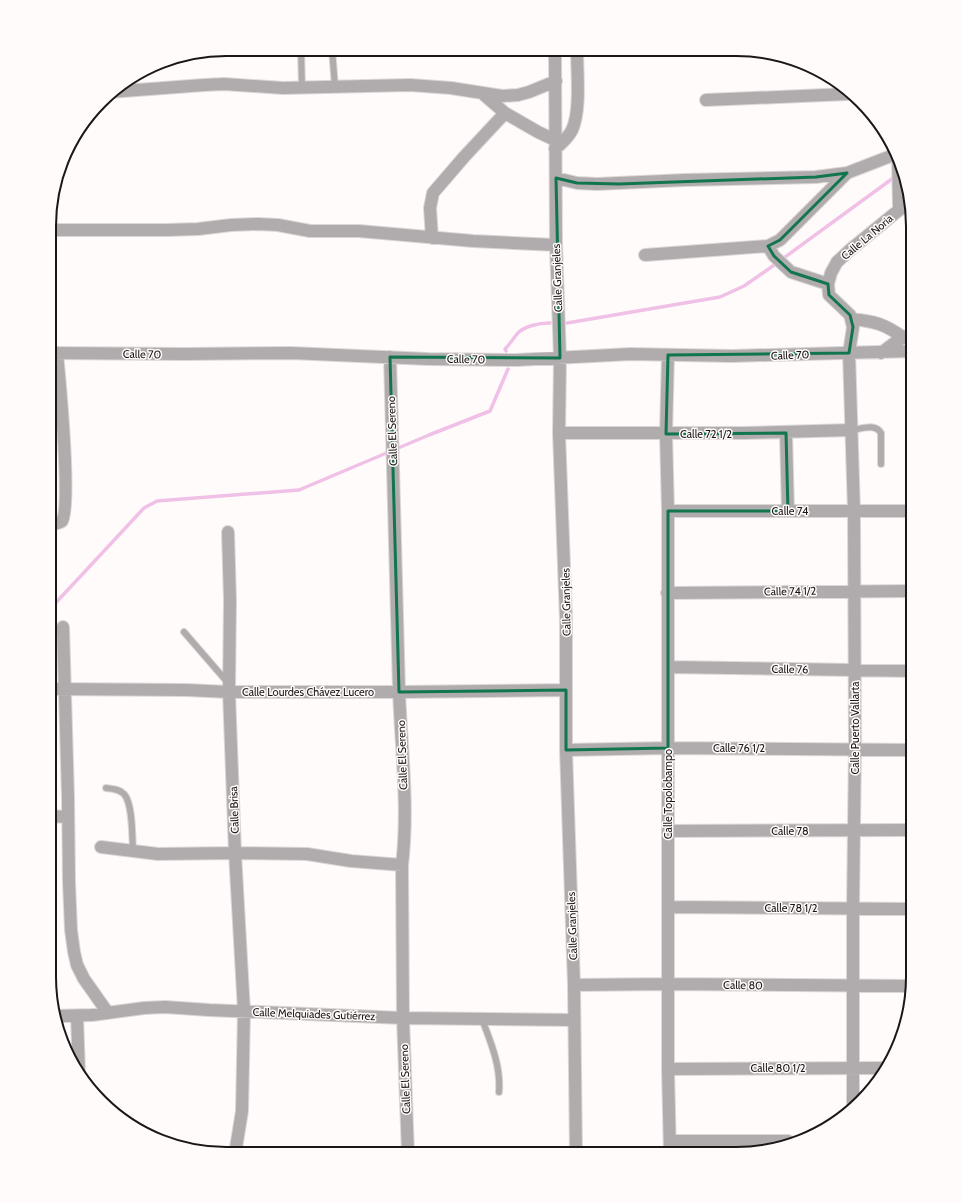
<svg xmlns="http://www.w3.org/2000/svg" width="962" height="1203" viewBox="0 0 962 1203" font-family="Cabin,sans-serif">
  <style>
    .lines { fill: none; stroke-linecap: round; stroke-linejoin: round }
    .stream { stroke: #f0c0e6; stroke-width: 3.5 }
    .service-casing { stroke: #dbd7d6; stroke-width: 8 }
    .minor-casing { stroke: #dbd7d6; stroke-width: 14 }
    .service { stroke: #b0abac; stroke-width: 6 }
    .minor { stroke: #b0abac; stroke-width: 12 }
    .marked { fill: none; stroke: #11764e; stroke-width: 3; stroke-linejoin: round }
    .labels { text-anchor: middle; stroke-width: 3; stroke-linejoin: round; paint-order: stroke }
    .street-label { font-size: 11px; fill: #1b1717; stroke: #fffbfa }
    .rim { fill: none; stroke: #1b1717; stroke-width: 2 }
  </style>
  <rect width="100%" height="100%" fill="#fffbfa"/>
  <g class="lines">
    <path class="stream" d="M 567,323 L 720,297 L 744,286 L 770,268 L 896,176
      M 506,351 L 505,349 C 510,344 513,339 517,334 C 524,326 539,323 550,323
      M 50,609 L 144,508 L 157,501 L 299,490 L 429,435 L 490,411 L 508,369"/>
    <g class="service-casing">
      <path id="service" d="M 301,49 L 302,88
        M 332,49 L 335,87
        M 852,430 C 861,429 875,423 881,433 L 881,464
        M 184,632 L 229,684
        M 106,788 C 113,789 119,789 124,794 C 133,804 132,837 133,850
        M 482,1019 C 491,1043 501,1066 499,1092"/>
    </g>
    <g class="minor-casing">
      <path id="minor" d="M 555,50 L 556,245 L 560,358 L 559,433 L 566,619 L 566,750 L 574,985 L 576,1154
        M 110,92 L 204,85 L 224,84 L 283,88 L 410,85 L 451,88 L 502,96 L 518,95 L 529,92 L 556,81
        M 706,100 L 848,94
        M 505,113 L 538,132 L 555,140
        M 555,149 C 561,144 568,138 572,130 C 581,111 577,72 577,50
        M 898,158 L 899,210
        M 556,178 L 577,183 L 597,184 L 685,180 L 816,177 L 847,173 L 896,154
        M 50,230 L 167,230 L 198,229 L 231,225 L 258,224 L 278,225 L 310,231 L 359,231 L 473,241 L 556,245
        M 432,238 L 430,208 L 433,193 L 464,157 L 505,113 L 483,94
        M 768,246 L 774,256 L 791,272 L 828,284
        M 645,255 L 768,246 L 780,240 L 847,173
        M 851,319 C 874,321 885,324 904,338
        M 50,353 L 184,354 L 291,353 L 428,359 L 517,360 L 631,354 L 732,356 L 913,351
        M 881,353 L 897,341 L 913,333
        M 668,355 L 666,434 L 668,511 L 668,1069 L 670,1154
        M 390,357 C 393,468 396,579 399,690 C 401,748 409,807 402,865 L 403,1018 L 408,1154
        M 559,433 L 744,433 L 852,430
        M 786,433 L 788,511
        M 668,511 L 913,511
        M 50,524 C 54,523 59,524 62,521 C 72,511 59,374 57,353
        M 228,532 L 230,600 L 229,692 L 235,853 L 244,1011 L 242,1111 L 235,1154
        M 667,593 L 913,591
        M 63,627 L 68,797 L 69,882 L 71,930 L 74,952 L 77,965 L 84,979 L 108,1013
        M 668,667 L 913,671
        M 50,689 L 187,690 L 229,692 L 399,692 L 566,690
        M 566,750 L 668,748 L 913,750
        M 49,816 L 68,817
        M 668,831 L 913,830
        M 101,847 L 158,854 L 235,853 L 307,854 L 351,861 L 402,865
        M 668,907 L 913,909
        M 574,985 L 668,984 L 913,986
        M 54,1016 L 92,1015 L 144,1008 L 165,1007 L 209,1010 L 403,1018 L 574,1020
        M 77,1016 L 79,1072
        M 668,1069 L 887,1068
        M 853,1103 L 853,908 L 855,749 L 854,511 L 849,353 L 853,327 L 850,315 L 829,295 L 828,284 L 831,273 L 837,262 L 850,250 L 910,201
        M 670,1141 L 788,1141"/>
    </g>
    <use href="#service" class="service"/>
    <use href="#minor" class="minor"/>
  </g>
  <path class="marked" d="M 847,173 L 780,240 L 768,246 L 774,256 L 791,272 L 828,284 L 829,295 L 850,315 L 853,327 L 849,353 L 668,355 L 666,434 L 786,433 L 788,511 L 668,511 L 668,748 L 566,750 L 566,690 L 399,692 L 390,357 L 560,358 L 556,178 L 577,183 L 619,184 L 816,177 Z"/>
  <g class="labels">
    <g class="street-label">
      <text transform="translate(867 237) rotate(-40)" y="4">Calle La Noria</text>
      <text transform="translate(557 278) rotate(-92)" y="4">Calle Granjeles</text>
      <text transform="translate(142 354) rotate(1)" y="4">Calle 70</text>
      <text transform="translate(790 355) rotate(-2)" y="4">Calle 70</text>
      <text transform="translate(466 359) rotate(1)" y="4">Calle 70</text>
      <text transform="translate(392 431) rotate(-92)" y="4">Calle El Sereno</text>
      <text x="706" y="438">Calle 72 1/2</text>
      <text x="790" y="515">Calle 74</text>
      <text transform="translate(790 591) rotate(-1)" y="4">Calle 74 1/2</text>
      <text transform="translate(566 602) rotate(-91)" y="4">Calle Granjeles</text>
      <text transform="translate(790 669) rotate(1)" y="4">Calle 76</text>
      <text x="308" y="696">Calle Lourdes Chávez Lucero</text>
      <text transform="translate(855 728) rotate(-90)" y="4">Calle Puerto Vallarta</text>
      <text x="739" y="752">Calle 76 1/2</text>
      <text transform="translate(402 755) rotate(-92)" y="4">Calle El Sereno</text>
      <text transform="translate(668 794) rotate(-90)" y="4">Calle Topolobampo</text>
      <text transform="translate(234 810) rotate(-92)" y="4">Calle Brisa</text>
      <text x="790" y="835">Calle 78</text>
      <text x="791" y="912">Calle 78 1/2</text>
      <text transform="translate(572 926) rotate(-92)" y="4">Calle Granjeles</text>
      <text transform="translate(743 985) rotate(1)" y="4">Calle 80</text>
      <text transform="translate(314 1014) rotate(2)" y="4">Calle Melquiades Gutiérrez</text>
      <text x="778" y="1072">Calle 80 1/2</text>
      <text transform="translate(405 1079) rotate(-92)" y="4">Calle El Sereno</text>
    </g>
  </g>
  <path d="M0 0H962V1203H0ZM226 56H736A170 170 0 0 1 906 226V977A170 170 0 0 1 736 1147H226A170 170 0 0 1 56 977V226A170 170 0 0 1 226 56Z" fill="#fffbfa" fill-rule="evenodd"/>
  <path class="rim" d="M226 56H736A170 170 0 0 1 906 226V977A170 170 0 0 1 736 1147H226A170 170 0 0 1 56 977V226A170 170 0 0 1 226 56Z"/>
</svg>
